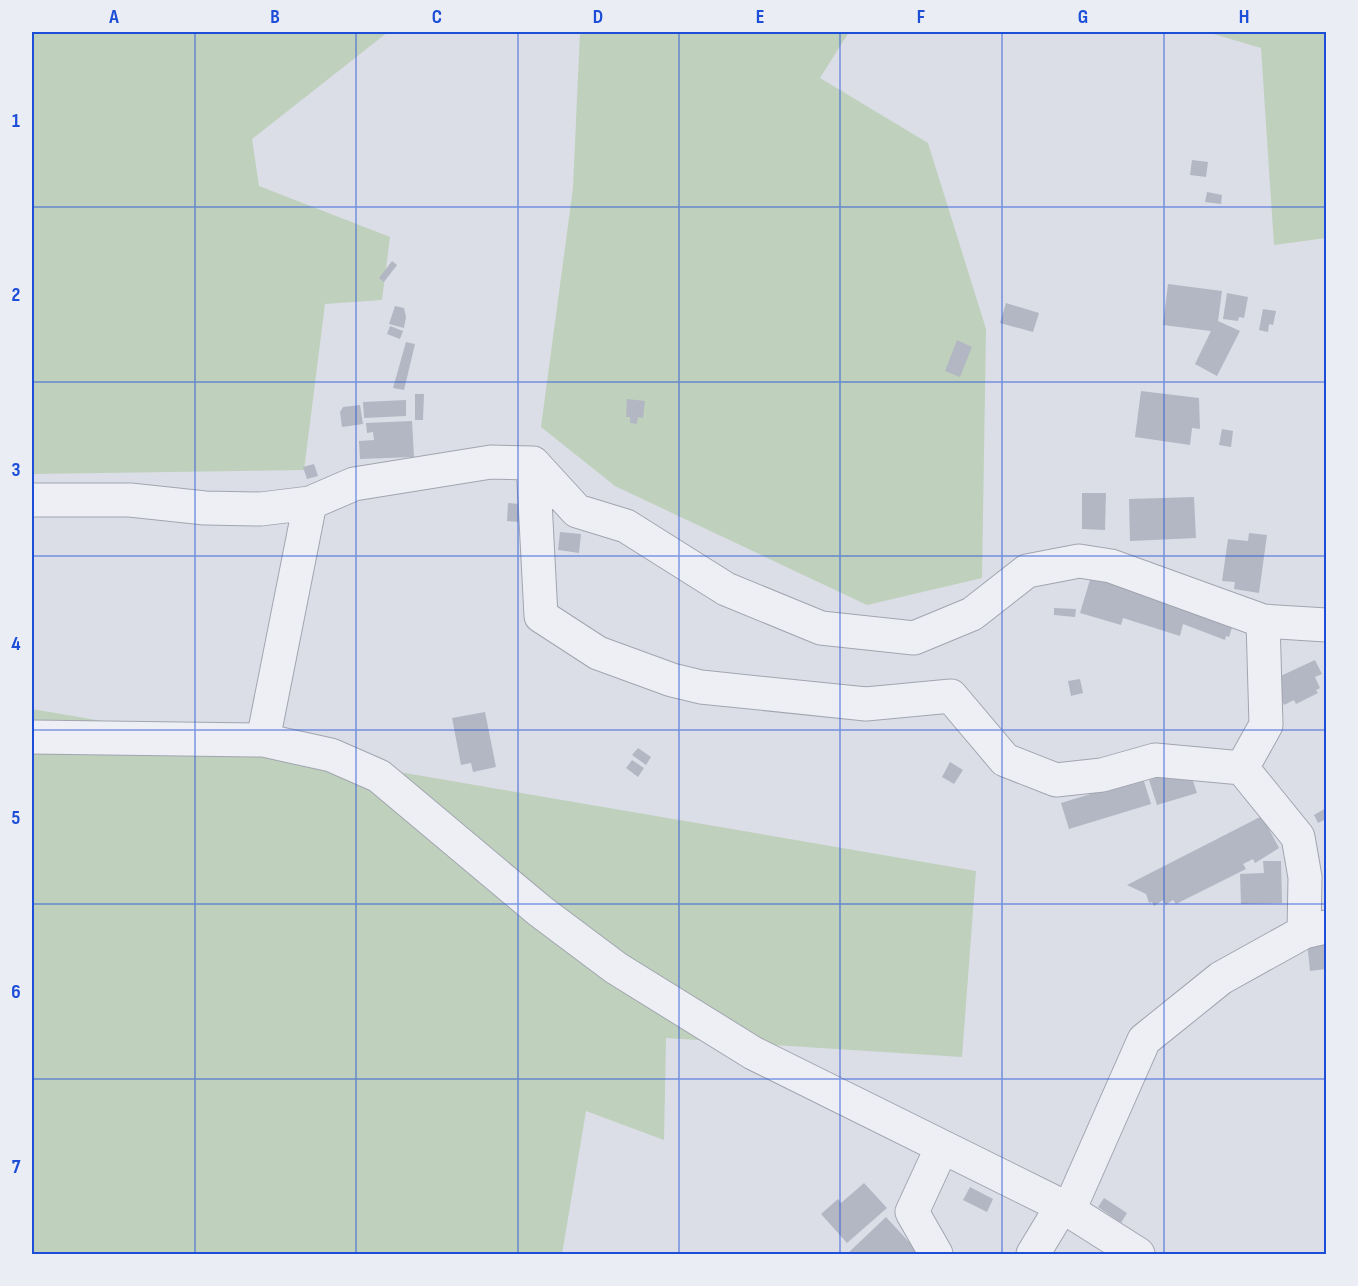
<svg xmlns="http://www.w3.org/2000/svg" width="1358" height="1286" viewBox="0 0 1358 1286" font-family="'Sofia Sans Condensed',sans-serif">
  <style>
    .green { fill: #bfd0bc }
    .building { fill: #b2b7c3 }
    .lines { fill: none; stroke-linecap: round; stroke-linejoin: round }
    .minor-casing { stroke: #a1a5b0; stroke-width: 35 }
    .minor { stroke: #eeeff4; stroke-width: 33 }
    .grid { fill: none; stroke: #1d4ed8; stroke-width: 1.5; stroke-opacity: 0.55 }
    .neatline { fill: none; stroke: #1d4ed8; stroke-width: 2 }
    .grid-label { font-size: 20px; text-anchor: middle; font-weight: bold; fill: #1d4ed8 }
  </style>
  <rect width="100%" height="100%" fill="#dbdee6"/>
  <path class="green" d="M 32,32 L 388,32 L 252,139 L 259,186 L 390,237 L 382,300 L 325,304 L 304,470 L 32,474 Z
    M 580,32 L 849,32 L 820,78 L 928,143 L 986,329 L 982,578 L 867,605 L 615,486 L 541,427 L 573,188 Z
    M 1207,32 L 1326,32 L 1326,238 L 1274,245 L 1261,48 Z
    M 32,709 L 976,871 L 962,1057 L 666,1038 L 664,1140 L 586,1111 L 562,1254 L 32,1254 Z"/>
  <path class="building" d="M 1192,160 L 1208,162 L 1206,177 L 1190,175 Z
    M 1207,192 L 1222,195 L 1221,204 L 1205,202 Z
    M 392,261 L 397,265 L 384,282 L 379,278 Z
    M 1168,284 L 1222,291 L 1218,321 L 1240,331 L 1217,376 L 1195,364 L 1211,331 L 1163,325 Z
    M 1227,293 L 1248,297 L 1244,318 L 1239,317 L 1238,321 L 1223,319 Z
    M 1006,303 L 1039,313 L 1033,332 L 1000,323 Z
    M 395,306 L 404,308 L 406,317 L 404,328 L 389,324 Z
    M 1263,309 L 1276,311 L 1273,325 L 1269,324 L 1268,332 L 1259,330 Z
    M 390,326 L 403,331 L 400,339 L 387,334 Z
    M 957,340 L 972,347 L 960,377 L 945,371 Z
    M 406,342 L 415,344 L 404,390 L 393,388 Z
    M 1141,391 L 1199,398 L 1200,429 L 1192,428 L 1190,445 L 1135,437 Z
    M 415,394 L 424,394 L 423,420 L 415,420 Z
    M 627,399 L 645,401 L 643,418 L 638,417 L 637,424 L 630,423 L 630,417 L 626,417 Z
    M 406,400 L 406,416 L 364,418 L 363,402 Z
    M 360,405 L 363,424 L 342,427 L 340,412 L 343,407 Z
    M 412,421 L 414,457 L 360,459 L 359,441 L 374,440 L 373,432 L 367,433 L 366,423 Z
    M 1222,429 L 1233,431 L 1231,447 L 1219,445 Z
    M 314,464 L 318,476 L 307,479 L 303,467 Z
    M 1082,493 L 1106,493 L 1105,530 L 1082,529 Z
    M 1194,497 L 1196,538 L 1130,541 L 1129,499 Z
    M 508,503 L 520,504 L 518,522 L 507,521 Z
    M 560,532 L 581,534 L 579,553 L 558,550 Z
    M 1249,533 L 1267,535 L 1259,593 L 1234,589 L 1235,582 L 1222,581 L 1228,539 L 1248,541 Z
    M 1092,573 L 1234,621 L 1229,637 L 1226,636 L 1225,640 L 1183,624 L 1180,636 L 1123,618 L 1121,625 L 1080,613 Z
    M 1054,608 L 1076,609 L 1075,617 L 1054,615 Z
    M 1315,660 L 1322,674 L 1315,677 L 1320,688 L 1316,690 L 1318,693 L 1296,704 L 1294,700 L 1284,705 L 1272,680 Z
    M 1080,679 L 1083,693 L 1071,696 L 1068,681 Z
    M 485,712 L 496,767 L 473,772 L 471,763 L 461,765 L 452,718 Z
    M 638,748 L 651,757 L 646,765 L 632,755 Z
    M 632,760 L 644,768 L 638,777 L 626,768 Z
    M 950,762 L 963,770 L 954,784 L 942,777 Z
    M 1188,766 L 1197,793 L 1157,805 L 1149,780 Z
    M 1143,778 L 1151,804 L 1069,829 L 1061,803 Z
    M 1326,808 L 1326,819 L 1318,823 L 1314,815 Z
    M 1262,816 L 1279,848 L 1255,863 L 1253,859 L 1243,864 L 1246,869 L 1176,904 L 1173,900 L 1165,905 L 1163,900 L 1154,906 L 1152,902 L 1149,903 L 1146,894 L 1127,885 Z
    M 1263,861 L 1281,861 L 1282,903 L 1241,904 L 1240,874 L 1264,873 Z
    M 1326,939 L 1326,969 L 1310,971 L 1307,941 Z
    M 864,1183 L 887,1208 L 847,1243 L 821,1214 L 838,1199 L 841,1203 Z
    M 970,1187 L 993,1199 L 987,1212 L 963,1200 Z
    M 1104,1198 L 1127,1213 L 1121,1223 L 1098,1207 Z
    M 886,1217 L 920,1254 L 847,1254 Z"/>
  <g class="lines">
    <g class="minor-casing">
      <path id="minor" d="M 533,463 L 577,511 L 626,526 L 726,589 L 821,628 L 914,638 L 972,614 L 1027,571 L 1079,561 L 1111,566 L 1263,621 L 1326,625
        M 32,500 L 130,500 L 205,508 L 261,509 L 310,503 L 354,484 L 491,462 L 533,463 L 541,616 L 598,653 L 672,680 L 701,687 L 866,704 L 951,696 L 1005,760 L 1056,780 L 1102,775 L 1155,760 L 1242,768
        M 1263,621 L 1266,725 L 1242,768 L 1298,837 L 1305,877 L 1304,932
        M 32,737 L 263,740 L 331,755 L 379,776 L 540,911 L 616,968 L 753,1053 L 1062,1206 L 1138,1254
        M 263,740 L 310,503
        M 1069,1210 L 1144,1040 L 1221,978 L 1304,932 L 1326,927
        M 936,1254 L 912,1212 L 942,1147
        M 1033,1254 L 1062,1206"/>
    </g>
    <use href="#minor" class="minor"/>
  </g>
  <path class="grid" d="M 195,32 L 195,1254M 356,32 L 356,1254M 518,32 L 518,1254M 679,32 L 679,1254M 840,32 L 840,1254M 1002,32 L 1002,1254M 1164,32 L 1164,1254M 32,207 L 1326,207M 32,382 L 1326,382M 32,556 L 1326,556M 32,730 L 1326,730M 32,904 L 1326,904M 32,1079 L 1326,1079"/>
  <rect width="1358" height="1286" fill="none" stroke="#eaedf4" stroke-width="66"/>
  <rect x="33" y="33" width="1292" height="1220" class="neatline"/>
  <g class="grid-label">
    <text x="114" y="23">A</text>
    <text x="275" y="23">B</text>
    <text x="437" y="23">C</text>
    <text x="598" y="23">D</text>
    <text x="760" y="23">E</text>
    <text x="921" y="23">F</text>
    <text x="1083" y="23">G</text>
    <text x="1244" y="23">H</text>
    <text x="16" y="127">1</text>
    <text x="16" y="301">2</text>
    <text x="16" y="476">3</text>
    <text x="16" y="650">4</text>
    <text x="16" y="824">5</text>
    <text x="16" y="998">6</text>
    <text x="16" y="1173">7</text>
  </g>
</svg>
